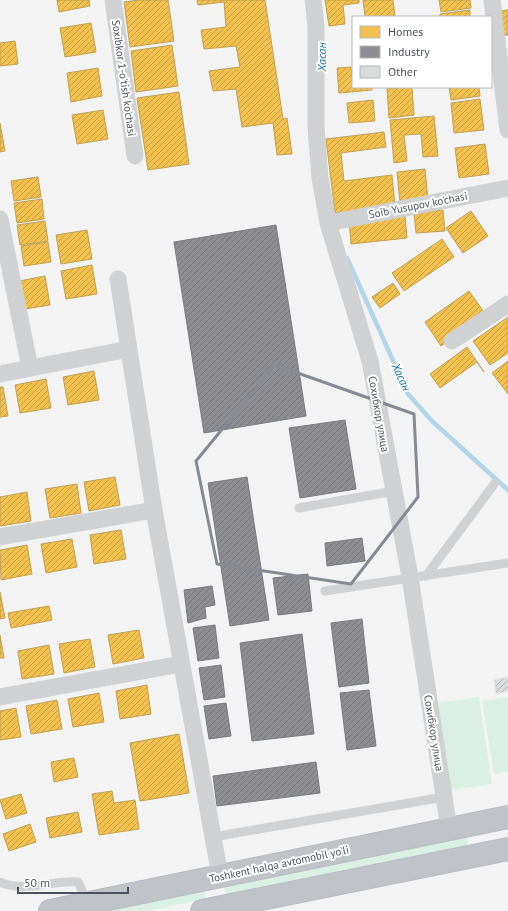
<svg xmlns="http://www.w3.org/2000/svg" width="508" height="911" viewBox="0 0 508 911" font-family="'PT Sans',sans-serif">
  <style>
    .green { fill: #daf0e5 }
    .homes { fill: url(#homes-hatch); stroke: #c0a053 }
    .industry { fill: url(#industry-hatch); stroke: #797b82 }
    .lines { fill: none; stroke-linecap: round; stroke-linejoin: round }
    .stream { stroke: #b1d6ea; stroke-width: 4.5 }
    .building { fill: url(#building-hatch); stroke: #e4e4e5 }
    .highway-casing { stroke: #b8bbc2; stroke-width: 24 }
    .lane { stroke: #cfd1d3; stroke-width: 9 }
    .street { stroke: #cfd1d3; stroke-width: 17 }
    .highway { stroke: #c0c3c8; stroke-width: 22 }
    .marked { fill: none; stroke: #868a92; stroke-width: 3; stroke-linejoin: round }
    .labels { text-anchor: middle; stroke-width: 4; stroke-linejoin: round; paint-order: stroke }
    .street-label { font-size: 11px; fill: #4b525e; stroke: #fff }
    .water-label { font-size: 12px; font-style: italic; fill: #1772a4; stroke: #fff }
  </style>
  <defs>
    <pattern id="homes-hatch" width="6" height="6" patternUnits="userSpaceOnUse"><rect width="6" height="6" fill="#f2c14e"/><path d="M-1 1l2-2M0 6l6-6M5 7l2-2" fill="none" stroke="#c69f44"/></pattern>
    <pattern id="industry-hatch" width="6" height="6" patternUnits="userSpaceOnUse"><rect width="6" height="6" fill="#8d8d92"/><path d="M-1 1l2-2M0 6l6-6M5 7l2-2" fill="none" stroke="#75767a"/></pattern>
    <pattern id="building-hatch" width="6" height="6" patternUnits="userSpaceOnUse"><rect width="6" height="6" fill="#dadbdd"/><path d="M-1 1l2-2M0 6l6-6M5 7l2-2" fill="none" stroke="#b3b4b6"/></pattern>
  </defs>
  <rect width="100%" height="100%" fill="#f3f3f3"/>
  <path class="green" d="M 479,697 L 492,784 L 450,790 L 437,703 Z
    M 508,697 L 508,772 L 494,774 L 482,701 Z
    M 466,835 L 468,845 L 226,894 L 224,884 Z
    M 204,888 L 206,899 L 147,911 L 94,911 Z"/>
  <path class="homes" d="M 57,0 L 89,0 L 90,6 L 59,12 Z
    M 139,0 L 168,0 L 174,41 L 130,47 L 124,2 Z
    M 197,0 L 265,0 L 283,119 L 287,118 L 292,154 L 277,155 L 273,123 L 242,127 L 236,89 L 213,91 L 209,71 L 240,67 L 236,46 L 204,49 L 201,30 L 226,27 L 224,2 L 198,5 Z
    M 325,0 L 359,0 L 359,3 L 343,5 L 345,24 L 329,26 Z
    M 363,0 L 393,0 L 395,17 L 365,17 Z
    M 439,0 L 470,0 L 471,8 L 441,12 Z
    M 470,10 L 470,17 L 440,17 L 440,14 Z
    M 508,10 L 508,35 L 503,35 L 500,11 Z
    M 91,23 L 96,52 L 65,57 L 60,28 Z
    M 15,41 L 18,64 L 0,66 L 0,43 Z
    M 172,45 L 178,86 L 136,92 L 131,51 Z
    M 351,67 L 353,87 L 372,87 L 372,90 L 339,93 L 337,68 Z
    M 98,68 L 102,96 L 71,102 L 67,73 Z
    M 412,87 L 414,115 L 389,118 L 387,88 Z
    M 449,87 L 479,87 L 480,96 L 451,100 Z
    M 179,92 L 189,164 L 148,170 L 137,98 Z
    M 480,99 L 484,130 L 454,133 L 451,103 Z
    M 373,100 L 375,121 L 349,123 L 347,103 Z
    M 103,110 L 108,139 L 77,144 L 72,115 Z
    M 434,116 L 438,156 L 423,157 L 421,134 L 404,135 L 407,161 L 394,163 L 390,120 Z
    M 0,123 L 5,151 L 0,152 Z
    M 384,132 L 386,147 L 341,153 L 344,181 L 392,175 L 395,205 L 335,213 L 326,139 Z
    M 485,144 L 489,174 L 459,178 L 455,148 Z
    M 425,169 L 428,200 L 400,203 L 397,172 Z
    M 38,177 L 41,197 L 14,201 L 11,181 Z
    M 42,199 L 44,219 L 17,223 L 14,203 Z
    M 443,210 L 445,231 L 416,233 L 414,213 Z
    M 471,211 L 488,236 L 463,253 L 446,228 Z
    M 405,216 L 407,238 L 351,244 L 349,221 Z
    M 45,221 L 48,241 L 20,245 L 17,225 Z
    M 87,230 L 92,259 L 61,264 L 56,235 Z
    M 442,239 L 454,257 L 404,291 L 392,273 Z
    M 48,242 L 51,262 L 24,266 L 21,246 Z
    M 92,265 L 97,294 L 66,299 L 61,271 Z
    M 45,276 L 50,305 L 19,310 L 14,282 Z
    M 393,283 L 400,294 L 380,308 L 372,297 Z
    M 469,291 L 486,315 L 441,346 L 425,322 Z
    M 508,317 L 508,353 L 490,365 L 473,341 Z
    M 467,347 L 484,372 L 477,362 L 440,388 L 430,374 Z
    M 508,361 L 508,394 L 492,373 Z
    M 94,371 L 99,400 L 68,405 L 63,377 Z
    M 46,379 L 51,408 L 20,413 L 15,385 Z
    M 0,387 L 3,387 L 8,416 L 0,417 Z
    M 115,477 L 120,505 L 89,511 L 84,482 Z
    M 77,484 L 81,513 L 50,518 L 45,489 Z
    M 27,492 L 31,521 L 0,526 L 0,497 Z
    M 121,530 L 126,559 L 94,564 L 90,535 Z
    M 72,539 L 77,567 L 46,573 L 41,544 Z
    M 27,545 L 32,574 L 1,580 L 0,550 Z
    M 0,592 L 5,618 L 0,619 Z
    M 49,606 L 52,620 L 11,628 L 8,613 Z
    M 139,630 L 144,658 L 113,664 L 108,635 Z
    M 0,635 L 4,658 L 0,658 Z
    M 90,639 L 95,667 L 64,673 L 59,644 Z
    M 49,645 L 54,674 L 22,679 L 18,651 Z
    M 147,685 L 151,714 L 120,719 L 116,691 Z
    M 99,693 L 104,722 L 73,727 L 68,699 Z
    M 57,700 L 62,729 L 31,734 L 26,706 Z
    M 16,708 L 21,737 L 0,740 L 0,711 Z
    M 179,734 L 189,793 L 140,801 L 130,743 Z
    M 74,758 L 78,777 L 54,782 L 51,762 Z
    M 112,791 L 114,803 L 135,800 L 139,829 L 99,835 L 92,794 Z
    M 21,794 L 27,813 L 6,819 L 0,800 Z
    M 78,812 L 82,832 L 50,838 L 46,818 Z
    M 30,824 L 36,842 L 9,851 L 3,834 Z"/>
  <path class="industry" d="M 276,225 L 306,416 L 204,433 L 174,242 Z
    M 345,420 L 356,489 L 300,498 L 289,428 Z
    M 247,477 L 269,620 L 230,626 L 208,483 Z
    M 362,538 L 365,561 L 327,566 L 325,543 Z
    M 308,574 L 312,611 L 278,615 L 273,578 Z
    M 212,586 L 215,605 L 205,607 L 206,618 L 188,623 L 184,590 Z
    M 362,619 L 369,683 L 339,687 L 331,623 Z
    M 215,625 L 219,658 L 198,661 L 193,628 Z
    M 302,634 L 314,734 L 252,741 L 240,643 Z
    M 221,665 L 225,697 L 204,700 L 199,668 Z
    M 369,690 L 376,746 L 347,750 L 340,693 Z
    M 226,703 L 231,736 L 209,739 L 204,706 Z
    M 316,762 L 320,793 L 217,806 L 213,776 Z"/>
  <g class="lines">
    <path class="stream" d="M 347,258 L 408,394 L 432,421 L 508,490"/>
  </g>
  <path class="building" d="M 508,677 L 508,691 L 496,694 L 494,680 Z"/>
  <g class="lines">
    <g class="highway-casing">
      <path id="highway" d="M 50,911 L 508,817
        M 202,911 L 508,849"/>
    </g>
    <path class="lane" d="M 299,508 L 394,491
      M 426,576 L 495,483
      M 325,591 L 508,563
      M 213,837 L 444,797
      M 0,882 C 24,893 53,880 78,882 L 88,903"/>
    <path class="street" d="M 113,0 L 135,156
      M 313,0 L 316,26 L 316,127 L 320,178 L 328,223 L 370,361 L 410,577 L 449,829
      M 492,0 L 508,130
      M 0,219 L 30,368
      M 328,223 L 508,188
      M 118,279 L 154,510 L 220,876
      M 452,341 L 508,304
      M 0,374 L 129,349
      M 0,537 L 154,510
      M 0,697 L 181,664"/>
    <use href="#highway" class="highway"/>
  </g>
  <path class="marked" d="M 275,365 L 414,414 L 418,497 L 351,584 L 217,564 L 196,461 Z"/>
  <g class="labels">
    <g class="street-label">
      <text transform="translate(124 78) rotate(82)" y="4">Soxibkor 1-o'tish ko'chasi</text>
      <text transform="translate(418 205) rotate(-11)" y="4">Soib Yusupov ko'chasi</text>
      <text transform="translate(379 414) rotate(80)" y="4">Сохибкор улица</text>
      <text transform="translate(434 733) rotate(81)" y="4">Сохибкор улица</text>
      <text transform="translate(279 864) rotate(-12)" y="4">Toshkent halqa avtomobil yo'li</text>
    </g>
    <g class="water-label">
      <text transform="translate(322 57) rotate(-90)" y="4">Хасан</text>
      <text transform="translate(401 377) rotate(65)" y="4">Хасан</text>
    </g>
  </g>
  <rect x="352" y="16" width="140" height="72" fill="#ffffff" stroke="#b7babf"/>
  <rect x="360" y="26" width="20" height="12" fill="#f2c14e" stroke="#b7babf"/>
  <text x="388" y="36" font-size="12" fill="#4b525e">Homes</text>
  <rect x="360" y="46" width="20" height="12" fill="#8d8d92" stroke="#b7babf"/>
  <text x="388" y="56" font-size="12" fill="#4b525e">Industry</text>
  <rect x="360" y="66" width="20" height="12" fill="#dadbdd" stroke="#b7babf"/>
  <text x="388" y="76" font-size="12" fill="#4b525e">Other</text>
  <path d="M18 887v6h110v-6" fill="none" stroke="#4b525e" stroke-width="2"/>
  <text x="24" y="887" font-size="12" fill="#4b525e" stroke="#ffffff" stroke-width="3" paint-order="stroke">50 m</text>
</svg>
